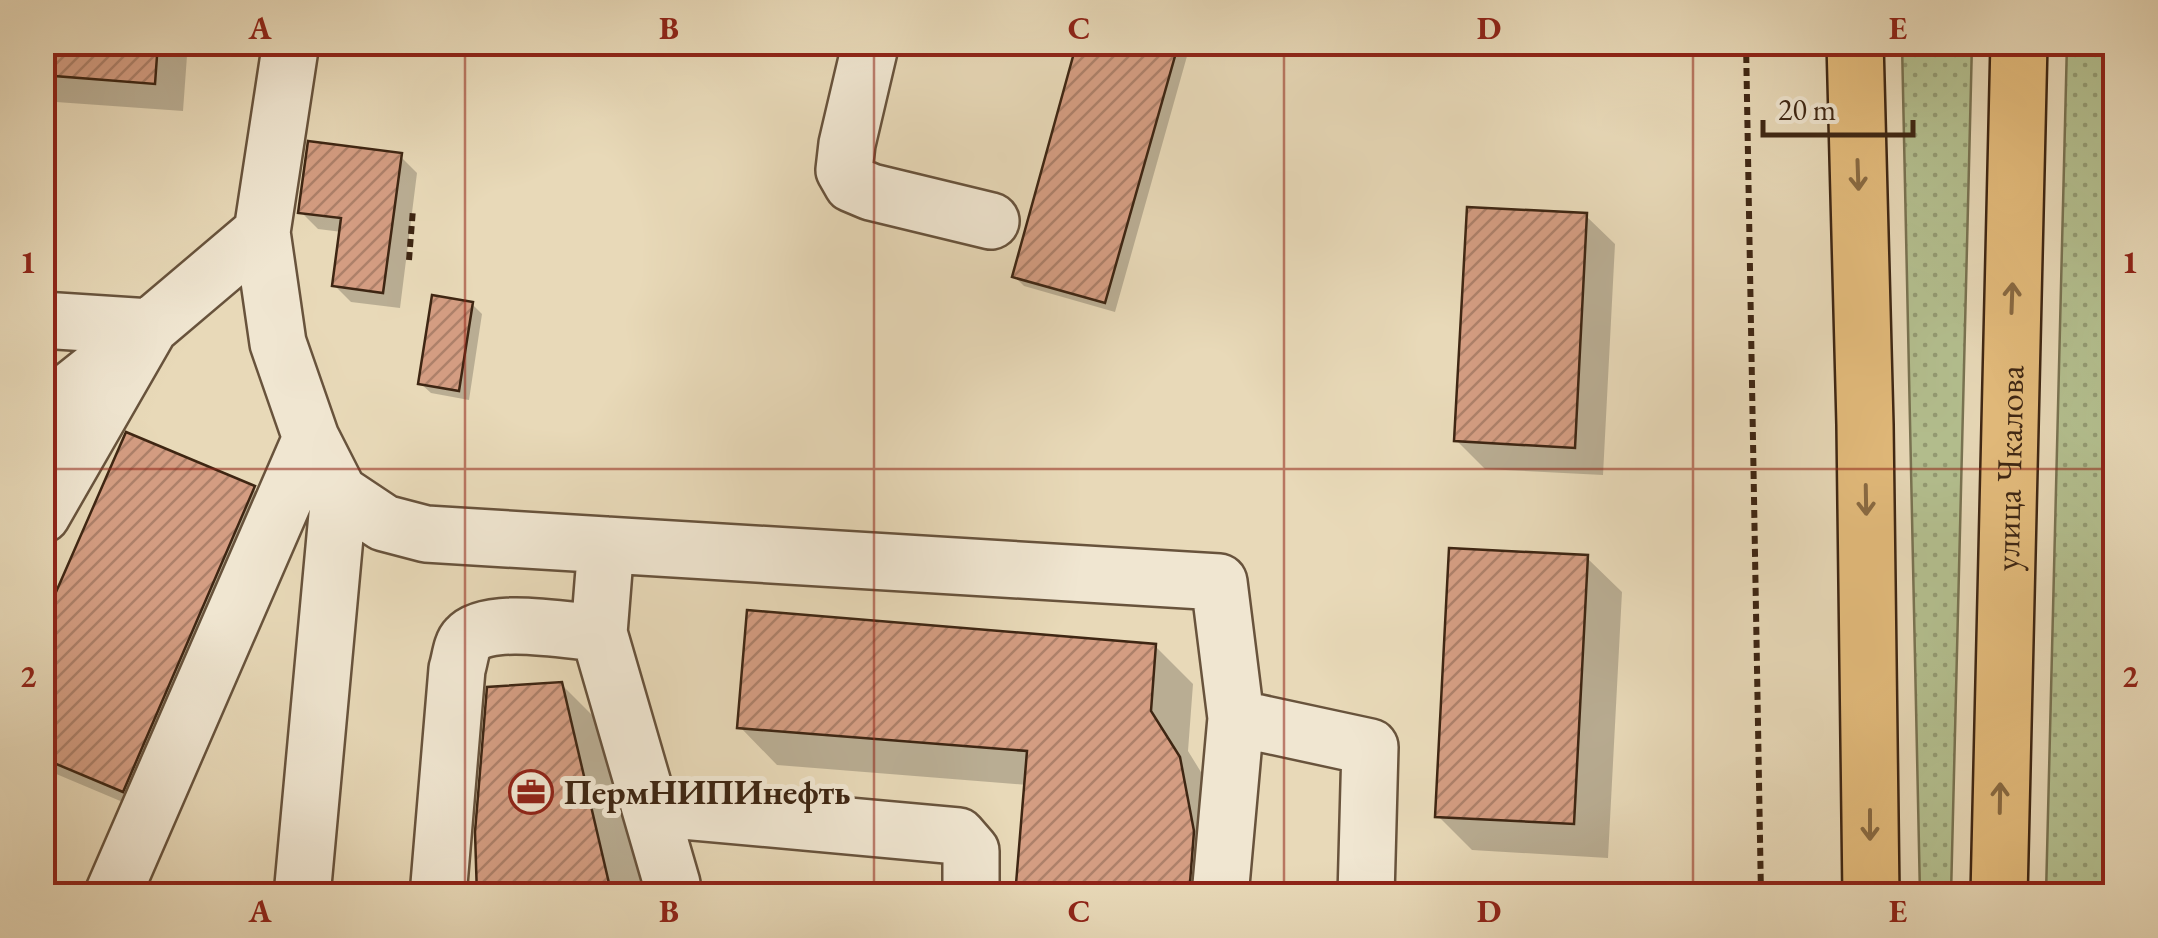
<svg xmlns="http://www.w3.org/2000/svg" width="2158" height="938" viewBox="0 0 2158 938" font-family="'EB Garamond',serif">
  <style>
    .grass { fill: url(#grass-dots); stroke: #797352; stroke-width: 2.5 }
    .shadow { fill: #0003 }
    .building { fill: url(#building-hatch); stroke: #3e2613; stroke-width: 2.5 }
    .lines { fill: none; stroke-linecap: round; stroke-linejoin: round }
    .minor-casing { stroke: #68533c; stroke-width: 60 }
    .major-casing { stroke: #3e2613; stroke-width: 60 }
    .path { stroke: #3e2613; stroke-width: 6; stroke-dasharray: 8 5; stroke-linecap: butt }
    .minor { stroke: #f0e6d1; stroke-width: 55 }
    .major { stroke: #e4bc7c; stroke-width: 55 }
    .oneway { stroke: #896a42 }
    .grid { fill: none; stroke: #8f2418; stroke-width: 2.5; stroke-opacity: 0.55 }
    .labels { text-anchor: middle; stroke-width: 10; stroke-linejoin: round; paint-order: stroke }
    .street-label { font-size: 35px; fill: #3e2613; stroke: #f0e6d1 }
    .poi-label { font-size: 35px; font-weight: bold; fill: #3e2613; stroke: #f0e6d1; text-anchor: start }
    .neatline { fill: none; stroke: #8f2418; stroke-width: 4 }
    .grid-label { font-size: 32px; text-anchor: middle; font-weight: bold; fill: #8f2418 }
  </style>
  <defs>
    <pattern id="grass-dots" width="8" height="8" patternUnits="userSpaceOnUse" patternTransform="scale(2.5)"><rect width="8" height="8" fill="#b4c090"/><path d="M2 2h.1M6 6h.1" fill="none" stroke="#949c74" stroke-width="1.8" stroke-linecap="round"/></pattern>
    <pattern id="building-hatch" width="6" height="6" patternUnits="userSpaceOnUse" patternTransform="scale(2.5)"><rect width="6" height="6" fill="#d49d82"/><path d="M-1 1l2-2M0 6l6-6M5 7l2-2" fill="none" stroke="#ad8069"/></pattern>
  </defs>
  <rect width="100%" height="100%" fill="#e8d9b8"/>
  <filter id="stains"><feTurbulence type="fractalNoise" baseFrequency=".002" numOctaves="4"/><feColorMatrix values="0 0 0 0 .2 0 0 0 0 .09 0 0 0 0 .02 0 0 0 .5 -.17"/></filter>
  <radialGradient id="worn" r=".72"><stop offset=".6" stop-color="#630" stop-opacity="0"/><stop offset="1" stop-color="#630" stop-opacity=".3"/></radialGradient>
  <path class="grass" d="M 1902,43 L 1972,43 L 1951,895 L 1920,895 Z
    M 2067,43 L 2115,43 L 2115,895 L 2046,895 Z"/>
  <path class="shadow" d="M 42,42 L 188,42 L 183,111 L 42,101 Z
    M 1080,42 L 1191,42 L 1115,312 L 1024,286 L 1014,276 Z
    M 400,156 L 417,173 L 400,308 L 351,302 L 334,285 L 342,232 L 318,229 L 301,212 Z
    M 1586,216 L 1615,244 L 1603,475 L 1485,469 L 1456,440 Z
    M 472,304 L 482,314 L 469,400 L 431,393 L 420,383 Z
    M 127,436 L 253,489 L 274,509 L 144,811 L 42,768 L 42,630 Z
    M 1587,558 L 1622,592 L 1608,858 L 1472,850 L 1438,816 Z
    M 1155,646 L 1193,684 L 1188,751 L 1217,798 L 1229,896 L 1017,896 L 1027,785 L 777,765 L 740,727 Z
    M 562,685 L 606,729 L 644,896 L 479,896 Z"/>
  <path class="building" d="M 42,42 L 158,42 L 155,84 L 42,75 Z
    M 1077,42 L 1179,42 L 1105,303 L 1012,277 Z
    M 308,141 L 402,153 L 383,293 L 332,286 L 341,218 L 298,213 Z
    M 1467,207 L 1587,213 L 1575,448 L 1454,441 Z
    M 432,295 L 473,302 L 459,391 L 418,384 Z
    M 126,432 L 255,486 L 123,792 L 42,758 L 42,624 Z
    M 1449,548 L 1588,555 L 1574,824 L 1435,817 Z
    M 747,610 L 1156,644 L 1151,711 L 1180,757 L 1194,831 L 1189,896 L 1015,896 L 1027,751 L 737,728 Z
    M 562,682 L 612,896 L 477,896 L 475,832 L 487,687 Z"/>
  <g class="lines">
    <g class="minor-casing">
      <path id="minor" d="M 291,42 L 262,232 L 278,343 L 311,438 L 339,493 L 302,896
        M 871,42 L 847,144 L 844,170 L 852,184 L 871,192 L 991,221
        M 42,320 L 150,327 L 42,515
        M 42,413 L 150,327 L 262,232
        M 339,493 L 384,523 L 426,534 L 1219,582 L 1236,718 L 1220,896
        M 606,545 L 599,633 L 672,884 L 671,896
        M 1236,718 L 1370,747 L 1366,896
        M 650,808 L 958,836 L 971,851 L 971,896
        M 112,896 L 311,438
        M 438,896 L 457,669 C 460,660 461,645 467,639 C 488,615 569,631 599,633"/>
    </g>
    <g class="major-casing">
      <g id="major">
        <path d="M 1855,42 L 1865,425 L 1871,896"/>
        <path id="s1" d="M 1999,896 L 2019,42"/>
      </g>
    </g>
    <path class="path" d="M 1746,42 L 1761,896
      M 409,260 L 413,209"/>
    <use href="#minor" class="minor"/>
    <use href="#major" class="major"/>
  </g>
  <defs><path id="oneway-shaft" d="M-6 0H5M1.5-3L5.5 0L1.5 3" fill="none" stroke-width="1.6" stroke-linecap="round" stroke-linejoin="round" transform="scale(2.5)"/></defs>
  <g class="oneway">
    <use href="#oneway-shaft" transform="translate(1858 175) rotate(88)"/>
    <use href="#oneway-shaft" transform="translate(2012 298) rotate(-88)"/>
    <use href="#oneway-shaft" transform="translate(1866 500) rotate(89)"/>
    <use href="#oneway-shaft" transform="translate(2000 798) rotate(-89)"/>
    <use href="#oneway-shaft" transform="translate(1870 825) rotate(90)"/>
  </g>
  <path class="grid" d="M 465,42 L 465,896M 874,42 L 874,896M 1284,42 L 1284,896M 1693,42 L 1693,896M 42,469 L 2116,469"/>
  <defs>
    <g id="office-ring" transform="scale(2.25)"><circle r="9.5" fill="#f0e6d1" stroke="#8f2418" stroke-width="1.5"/><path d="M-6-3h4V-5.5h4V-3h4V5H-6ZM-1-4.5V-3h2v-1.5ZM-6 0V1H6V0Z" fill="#8f2418"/></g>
  </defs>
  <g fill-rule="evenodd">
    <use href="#office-ring" x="531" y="792"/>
  </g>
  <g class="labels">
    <g class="street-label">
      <text dy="12" stroke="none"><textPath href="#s1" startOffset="428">улица Чкалова</textPath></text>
    </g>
    <g class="poi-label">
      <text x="564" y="804">ПермНИПИнефть</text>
    </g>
  </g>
  <rect width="2158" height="938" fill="none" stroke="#e8d9b8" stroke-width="110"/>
  <path d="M1763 120v15h150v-15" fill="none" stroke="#3e2613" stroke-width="5"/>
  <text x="1778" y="120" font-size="30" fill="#3e2613" stroke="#f0e6d1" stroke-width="8" paint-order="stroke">20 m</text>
  <rect x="55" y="55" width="2048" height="828" class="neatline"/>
  <g class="grid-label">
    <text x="260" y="39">A</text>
    <text x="669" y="39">B</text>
    <text x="1079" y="39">C</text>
    <text x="1489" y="39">D</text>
    <text x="1898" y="39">E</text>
    <text x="28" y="273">1</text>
    <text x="2130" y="273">1</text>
    <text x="28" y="687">2</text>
    <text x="2130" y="687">2</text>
    <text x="260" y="922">A</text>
    <text x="669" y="922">B</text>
    <text x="1079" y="922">C</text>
    <text x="1489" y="922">D</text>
    <text x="1898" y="922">E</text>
  </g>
  <rect width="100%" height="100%" filter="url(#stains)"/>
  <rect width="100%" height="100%" fill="url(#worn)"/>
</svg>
